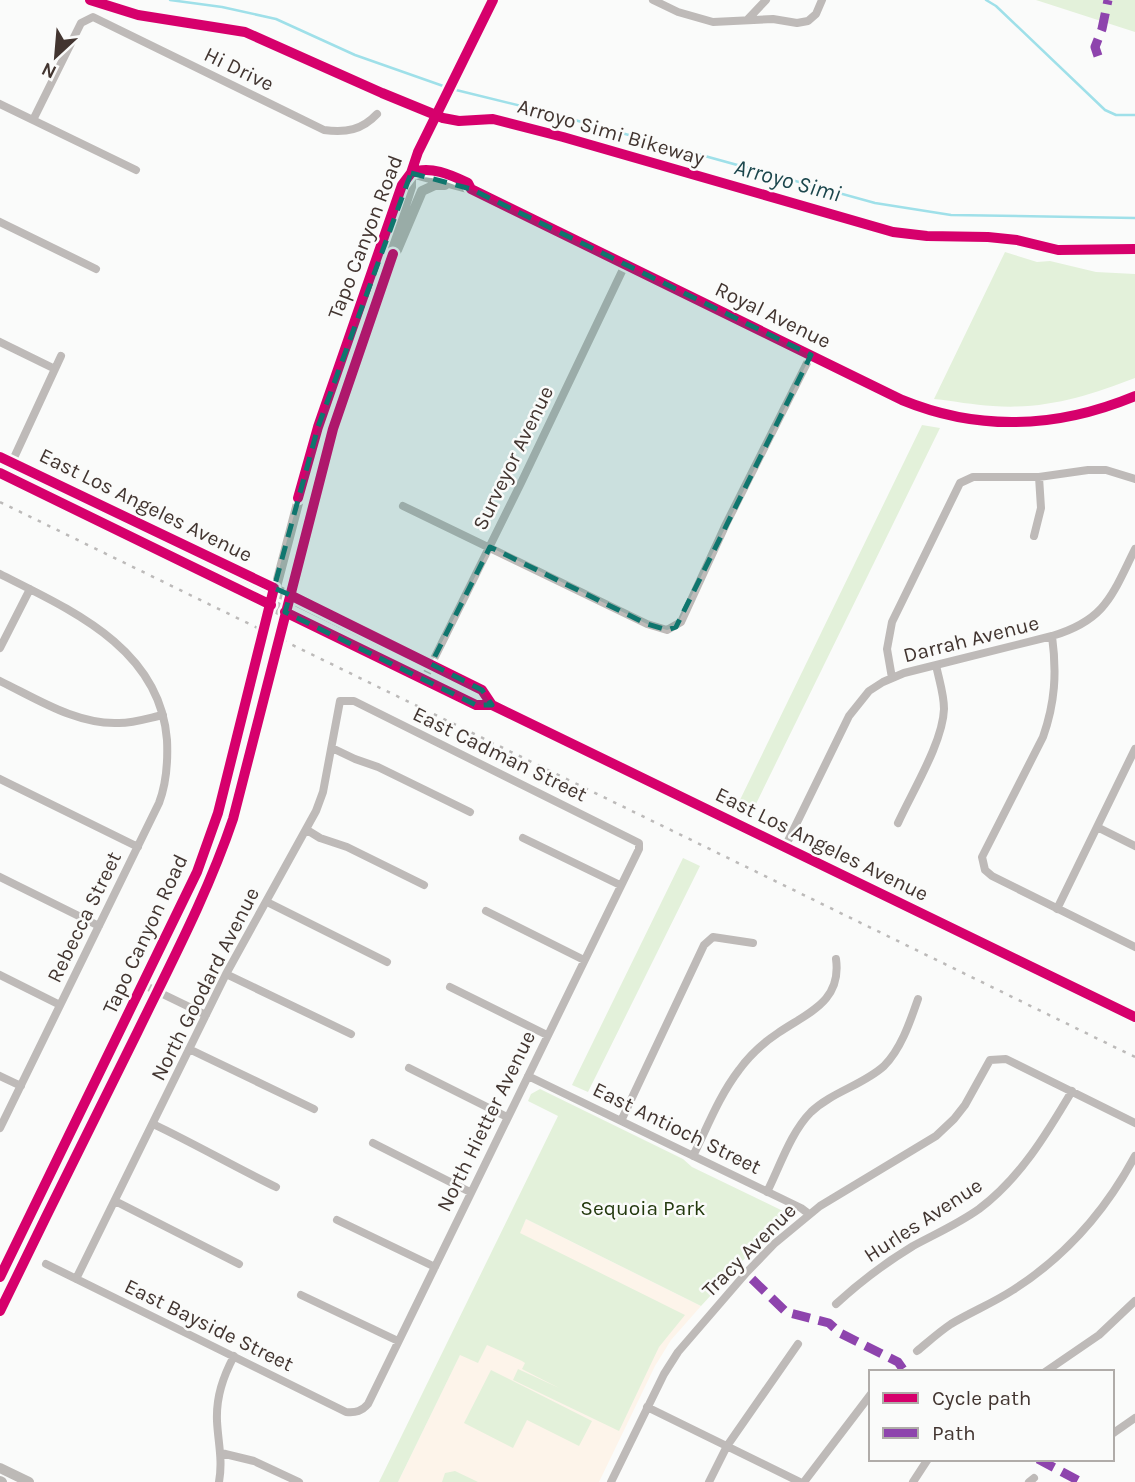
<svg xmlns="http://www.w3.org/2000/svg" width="1135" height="1482" viewBox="0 0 1135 1482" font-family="Karla,sans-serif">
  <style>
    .education { fill: #fdf4ea }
    .green { fill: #e3f1da }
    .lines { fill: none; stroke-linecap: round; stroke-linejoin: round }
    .stream { stroke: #9fe0e9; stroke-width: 2.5 }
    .street { stroke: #bebab8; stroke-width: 8 }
    .secondary { stroke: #bcb9b6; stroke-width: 10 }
    .primary { stroke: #bfbdba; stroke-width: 12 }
    .rail { stroke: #bcbab9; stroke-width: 2.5; stroke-dasharray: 3.5 7; stroke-linecap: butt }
    .quiet { stroke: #8e44ad; stroke-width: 9; stroke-dasharray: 18 9; stroke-linecap: butt }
    .cycleway-casing { stroke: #fafbfa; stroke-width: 15 }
    .cycleway { stroke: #d6006c; stroke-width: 10 }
    .marked { fill: #0f766e; fill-opacity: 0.2; stroke: #0f766e; stroke-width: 5; stroke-dasharray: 14 9; stroke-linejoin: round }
    .labels { text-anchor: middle; stroke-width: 5; stroke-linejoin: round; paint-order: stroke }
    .street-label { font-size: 21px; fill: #423530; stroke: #fafbfa }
    .park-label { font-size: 21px; fill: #23390e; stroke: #fafbfa }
    .water-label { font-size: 23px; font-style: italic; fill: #1c474d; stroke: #fafbfa }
  </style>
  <rect width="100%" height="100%" fill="#fafbfa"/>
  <path class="education" d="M 526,1219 L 701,1306 L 671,1340 L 655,1366 L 599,1482 L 398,1482 Z"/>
  <path class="green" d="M 1036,0 L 1135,0 L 1135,32 Z
    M 1005,252 L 1037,262 L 1050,261 L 1096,272 L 1135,274 L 1135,378 C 1088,396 1044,410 993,406 C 973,405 954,401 934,399 Z
    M 922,425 L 940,428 L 752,812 L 738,804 Z
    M 683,858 L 700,866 L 588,1092 L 572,1085 Z
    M 540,1089 L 683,1159 L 692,1167 L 785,1212 L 787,1218 L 760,1242 L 701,1306 L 526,1219 L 520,1233 L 685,1315 L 659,1347 L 619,1431 L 513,1380 L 518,1369 L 559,1388 L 522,1369 L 525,1363 L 522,1361 L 487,1345 L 478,1363 L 460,1355 L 398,1482 L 379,1482 L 558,1116 L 528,1101 L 531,1094 Z
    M 491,1370 L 592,1421 L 579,1446 L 527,1420 L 513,1448 L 464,1423 Z
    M 455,1471 L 476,1481 L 478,1482 L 442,1482 L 445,1473 Z"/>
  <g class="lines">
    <path class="stream" d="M 170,0 L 222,7 L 276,19 L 355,55 L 446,87
      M 986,0 L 996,6 L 1105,110 L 1116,115 L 1135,115
      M 452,89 L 542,111 L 875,203 L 951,215 L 1135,218"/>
    <path class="street" d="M 653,0 L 678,12 L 713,22 L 773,19 L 797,23 L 808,21 L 816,14 L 822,0
      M 748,19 L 766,0
      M 0,104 L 136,170
      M 33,120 L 81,23 L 93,17 L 324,130 C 346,133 362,130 377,114
      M 0,222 L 96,269
      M 0,342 L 55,369
      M 6,475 L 61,356
      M 403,506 L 647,624 L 667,630 L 681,622 L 726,524 L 811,355
      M 1034,536 L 1041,508 L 1039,477
      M 0,574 C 71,610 160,648 167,740 C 168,762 167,782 159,803 L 0,1128
      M 1052,636 C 1057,673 1055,703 1043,737 L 982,857 L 985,870 L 992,876 L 1135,947
      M 0,648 L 30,589
      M 892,678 L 887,649 L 892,622 L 960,483 L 973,477 L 1039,477 L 1088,470 L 1106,470 L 1135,479
      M 424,679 L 521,483 L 625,265
      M 0,681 C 37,699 77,725 119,723 C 134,723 149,718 163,715
      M 332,748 L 355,759 L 378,767 L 470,812
      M 0,779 L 138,847
      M 898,823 C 912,792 943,742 944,709 C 944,694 939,680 936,665
      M 1097,827 L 1135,846
      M 307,830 L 320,838 L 347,847 L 424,885
      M 523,838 L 620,885
      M 785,847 L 849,716 L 869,691 L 883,682 L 904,673 L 1052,636 C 1106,620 1112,595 1135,549
      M 0,877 L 99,926
      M 267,902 L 387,962
      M 1057,909 L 1135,749
      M 486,911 L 584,960
      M 226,974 L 351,1034
      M 0,975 L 60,1005
      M 144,985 L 206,1015
      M 450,987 L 547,1035
      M 189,1049 L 314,1109
      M 409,1068 L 507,1117
      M 0,1076 L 21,1086
      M 528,1076 L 801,1208 L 809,1214
      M 621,1121 L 704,945 L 713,937 L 753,943
      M 153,1124 C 195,1144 235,1167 276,1187
      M 373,1143 L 470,1192
      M 693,1156 C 707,1128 719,1096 739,1070 C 749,1056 763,1043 778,1033 C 807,1013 842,1002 836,959
      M 767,1192 C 780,1166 791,1132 811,1112 C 832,1092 863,1085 884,1066 C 901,1049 910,1022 918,999
      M 115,1201 L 239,1264
      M 337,1220 L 435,1267
      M 46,1264 C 146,1314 246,1362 346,1412 C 356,1413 362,1411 368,1404 L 639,849 L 639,843 L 354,701 L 340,701 L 323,792 L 316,811 L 226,974 L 76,1279
      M 301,1295 L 398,1341
      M 836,1304 C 860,1282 885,1263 913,1246 C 935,1234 958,1224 979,1209 C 1020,1178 1046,1135 1072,1091
      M 917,1351 C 928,1342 939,1332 951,1324 C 971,1312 993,1303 1013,1290 C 1065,1257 1106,1210 1135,1156
      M 1045,1372 L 1099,1335 L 1135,1301
      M 647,1407 L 800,1482
      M 1112,1434 L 1135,1418
      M 221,1453 L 254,1461 L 299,1482
      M 219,1482 C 223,1460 218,1442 217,1421 C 216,1397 223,1377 234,1356
      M 611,1482 L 664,1374 L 678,1352 L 747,1272 L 774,1244 L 820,1206 L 936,1136 L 954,1119 L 965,1105 L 990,1060 L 1006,1059 L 1135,1123
      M 709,1482 L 727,1446 L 798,1344
      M 804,1482 L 871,1394
      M 913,1482 L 928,1459
      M 1029,1482 L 1034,1478"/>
    <path class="secondary" d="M 434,171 L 468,183 L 471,189
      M 411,173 L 471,189 L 902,400 C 980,432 1058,428 1135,396
      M 397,250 L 422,191 L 435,185 L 445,185
      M 0,1277 L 144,985 L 197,872 L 210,838 L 318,427 L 402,185 L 411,173
      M 0,1311 C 45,1218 91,1126 137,1033 C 171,963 208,893 233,819 L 333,429 L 393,254 L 391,249 L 411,187 L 411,173 L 417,155 L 493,0
      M 0,1468 L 29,1482
      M 0,1481 L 2,1482"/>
    <path class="primary" d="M 0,457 L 482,690 L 492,705
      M 0,473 L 476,705 L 492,705 L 1135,1017"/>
    <path class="rail" d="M 0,502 L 1135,1057"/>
    <path class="quiet" d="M 1098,56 L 1095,47 L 1102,29 L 1108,0
      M 752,1279 L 786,1312 L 829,1323 L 840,1333 L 898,1362 L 905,1372
      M 1038,1459 L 1081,1482"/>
    <g class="cycleway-casing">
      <path id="cycleway" d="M 90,0 L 138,15 L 245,32 L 382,93 L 443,118 L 459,121 L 493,119 L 563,137 L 893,232 L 927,236 L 988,237 L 1017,240 L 1058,250 L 1135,249
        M 411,173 C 430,165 451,175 468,183 L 471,189 L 902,400 C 980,432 1058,428 1135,396
        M 0,457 L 274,588 L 218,813 L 197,872 L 0,1277
        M 0,473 L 271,605
        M 298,498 L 318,427 L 402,185 L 411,173 L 418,152 L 493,0
        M 290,595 L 482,690 L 492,705
        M 285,612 L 476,705 L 492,705 L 1135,1017
        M 0,1311 C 45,1218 91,1126 137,1033 C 171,963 208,893 233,819 L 333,429 L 393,254"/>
    </g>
    <use href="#cycleway" class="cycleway"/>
  </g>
  <path class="marked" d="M 411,173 L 471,189 L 811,355 L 676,627 L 667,630 L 647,624 L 490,547 L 431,664 L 482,690 L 492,705 L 476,705 L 285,612 L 290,595 L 274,588 L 318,427 Z"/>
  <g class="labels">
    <g class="street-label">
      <text transform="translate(239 69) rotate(26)" y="7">Hi Drive</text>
      <text transform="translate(611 132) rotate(16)" y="7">Arroyo Simi Bikeway</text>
      <text transform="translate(365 237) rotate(-69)" y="7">Tapo Canyon Road</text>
      <text transform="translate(773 315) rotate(26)" y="7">Royal Avenue</text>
      <text transform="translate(513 458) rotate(-64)" y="7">Surveyor Avenue</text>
      <text transform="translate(146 505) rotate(26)" y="7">East Los Angeles Avenue</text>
      <text transform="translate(971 639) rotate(-14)" y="7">Darrah Avenue</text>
      <text transform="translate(500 754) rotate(26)" y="7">East Cadman Street</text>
      <text transform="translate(822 844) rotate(26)" y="7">East Los Angeles Avenue</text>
      <text transform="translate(84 917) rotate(-64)" y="7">Rebecca Street</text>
      <text transform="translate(145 934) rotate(-65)" y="7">Tapo Canyon Road</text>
      <text transform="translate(205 984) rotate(-63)" y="7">North Goodard Avenue</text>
      <text transform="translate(486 1121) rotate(-64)" y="7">North Hietter Avenue</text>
      <text transform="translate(677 1128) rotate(26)" y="7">East Antioch Street</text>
      <text transform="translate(923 1220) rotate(-33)" y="7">Hurles Avenue</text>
      <text transform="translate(749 1250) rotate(-45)" y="7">Tracy Avenue</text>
      <text transform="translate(209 1325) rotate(26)" y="7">East Bayside Street</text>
    </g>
    <g class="park-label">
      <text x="643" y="1215">Sequoia Park</text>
    </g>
    <g class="water-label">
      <text transform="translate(788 180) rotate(15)" y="8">Arroyo Simi</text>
    </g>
  </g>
  <rect x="869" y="1370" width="245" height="91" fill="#fafbfa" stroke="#b0aca9" stroke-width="2"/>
  <rect x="883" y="1393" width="35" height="10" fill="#d6006c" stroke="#b0aca9" stroke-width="2"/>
  <text x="932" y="1405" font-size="21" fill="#423530">Cycle path</text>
  <rect x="883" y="1428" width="35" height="10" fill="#8e44ad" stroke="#b0aca9" stroke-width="2"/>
  <text x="932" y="1440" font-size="21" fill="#423530">Path</text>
  <g transform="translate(56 56) rotate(206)" stroke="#fafbfa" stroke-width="5" paint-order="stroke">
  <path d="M0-5L12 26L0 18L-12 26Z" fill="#423530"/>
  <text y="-10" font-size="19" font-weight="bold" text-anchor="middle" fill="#423530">N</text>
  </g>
</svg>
